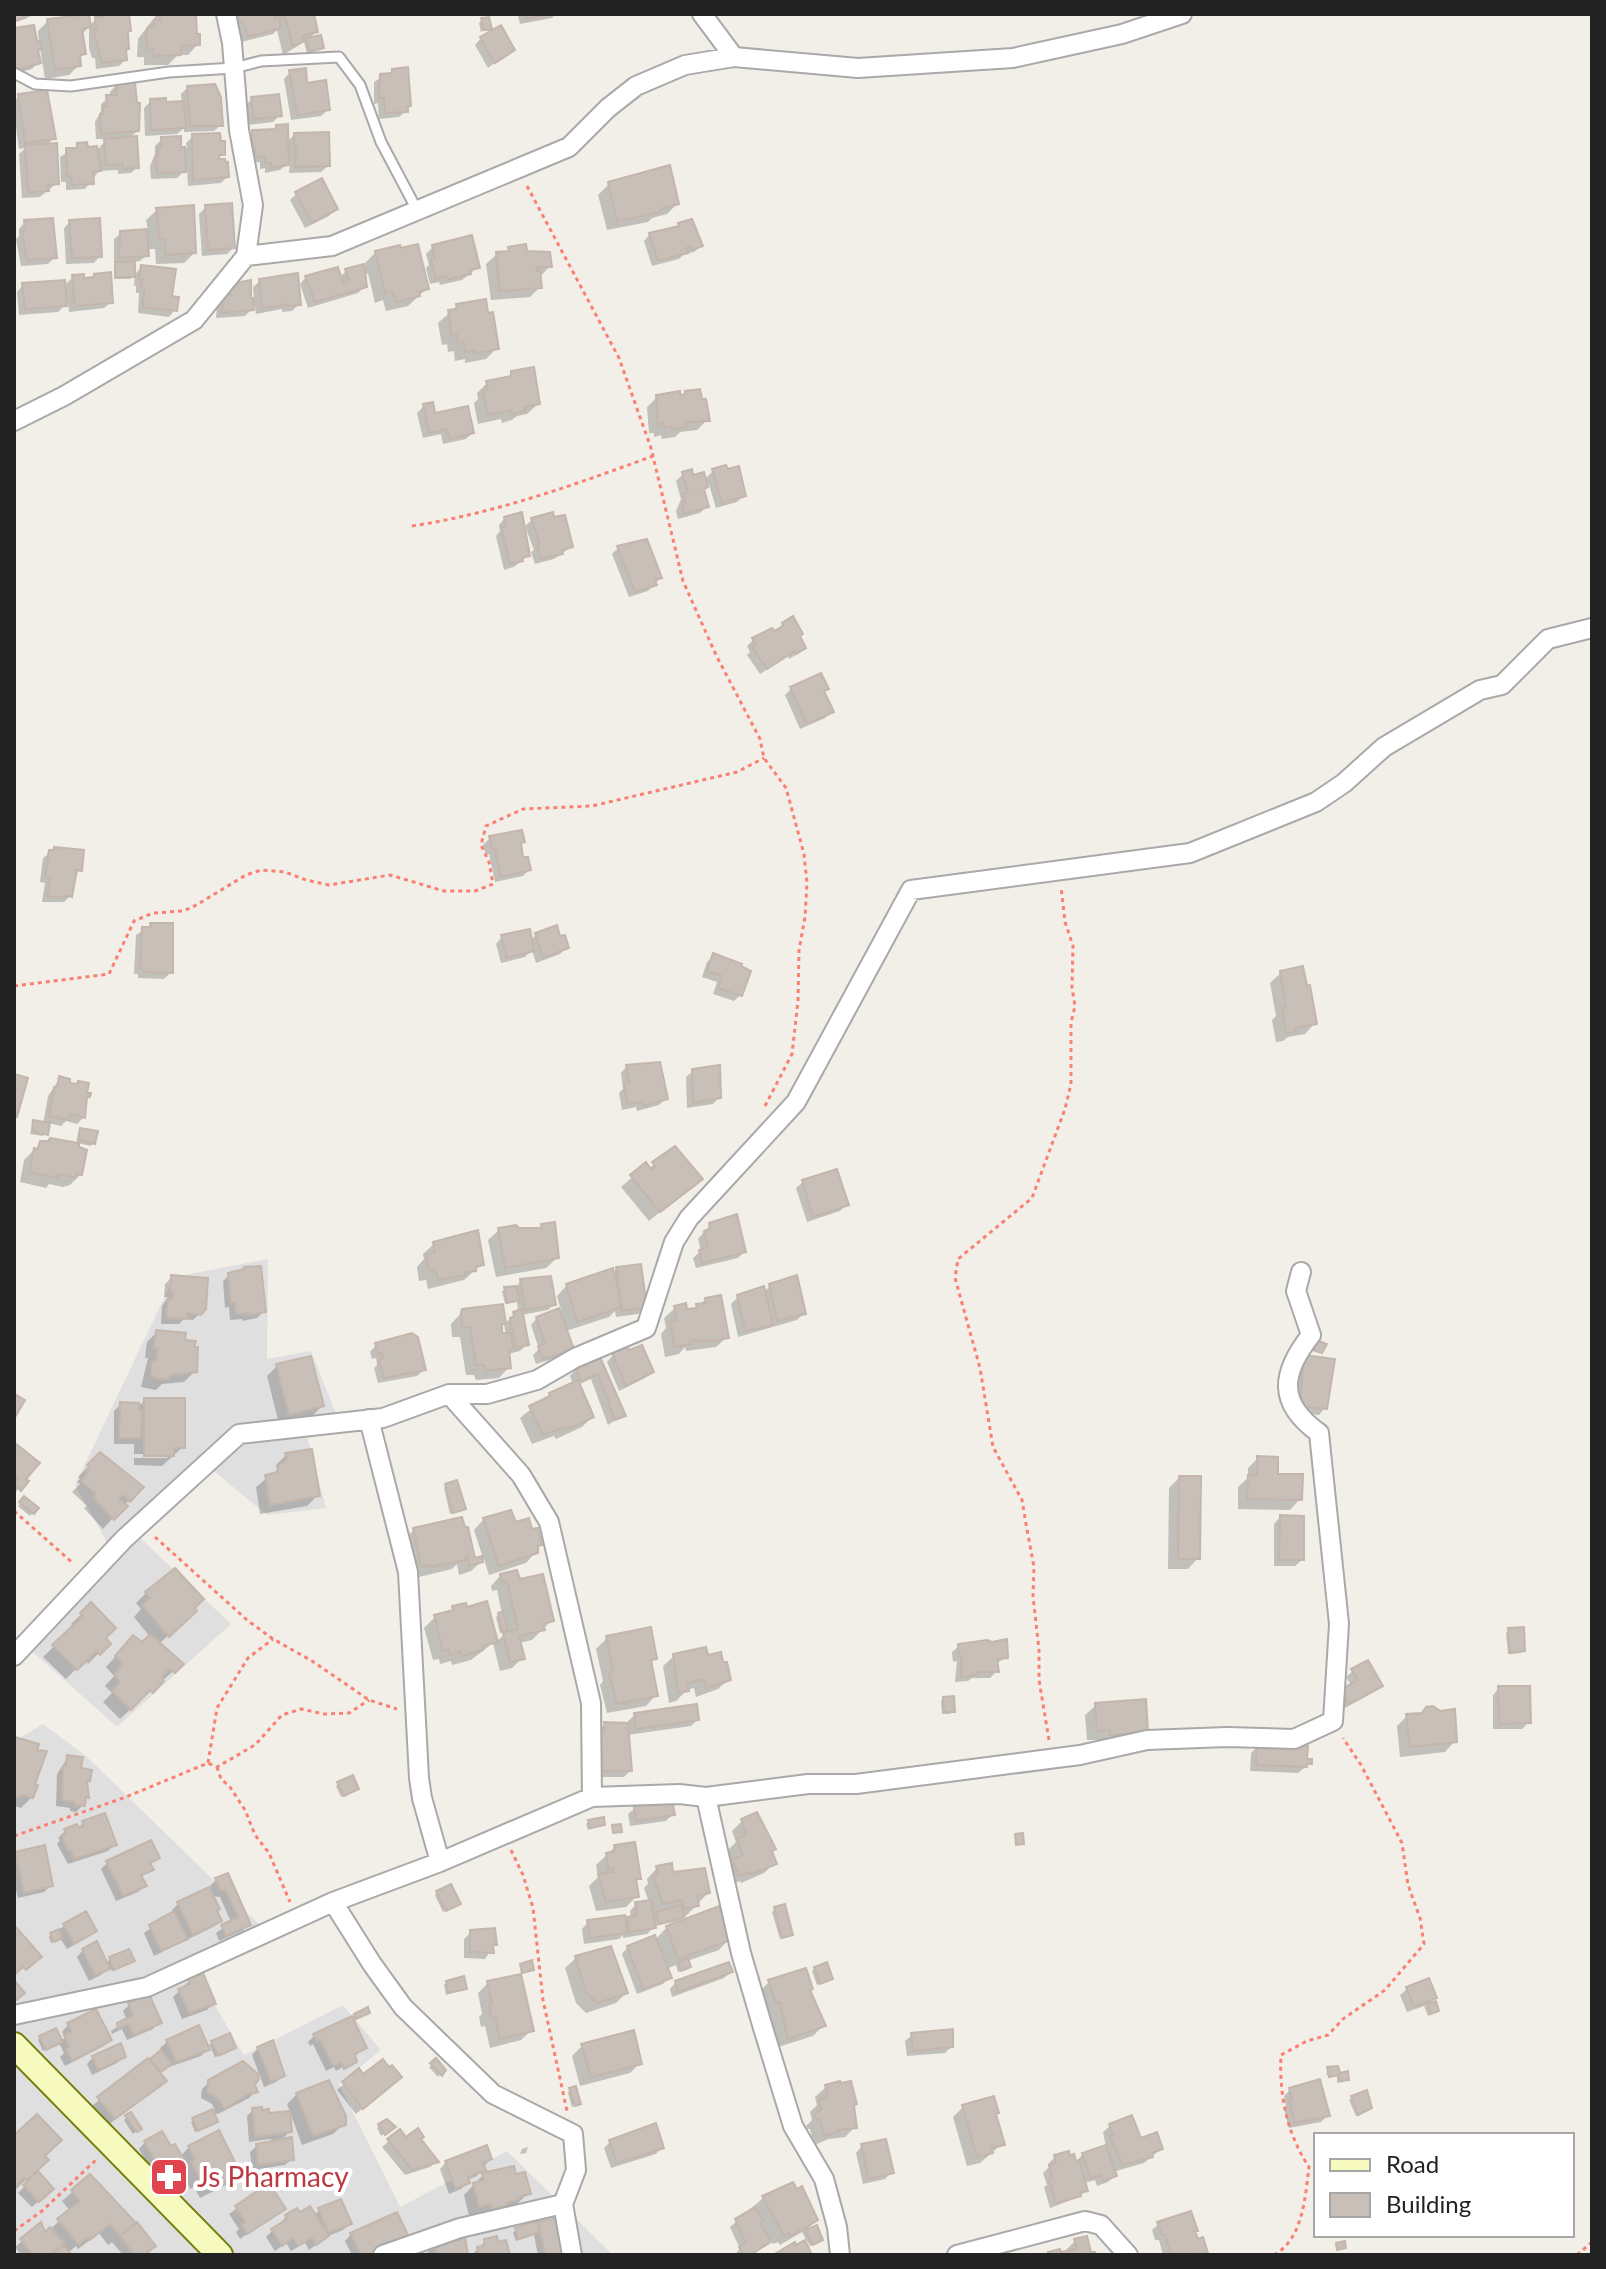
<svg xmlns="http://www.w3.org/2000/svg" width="1606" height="2269" viewBox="0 0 1606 2269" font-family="Lato,sans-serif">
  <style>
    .residential { fill: #e0dfdf }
    .shadow { fill: #0003; fill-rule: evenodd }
    .building { fill: #c7bfb8; stroke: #c4b6ab; stroke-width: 2 }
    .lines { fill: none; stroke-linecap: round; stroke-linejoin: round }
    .service-casing { stroke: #a9a9a9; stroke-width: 13 }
    .minor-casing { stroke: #a9a9a9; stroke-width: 22 }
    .secondary-casing { stroke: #707d05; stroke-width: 28 }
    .path { stroke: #fa8072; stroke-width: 3; stroke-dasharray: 4 4; stroke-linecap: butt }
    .service { stroke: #fff; stroke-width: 9 }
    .minor { stroke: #fff; stroke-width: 18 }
    .secondary { stroke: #f7fabf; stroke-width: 24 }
    .labels { text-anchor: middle; stroke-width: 8; stroke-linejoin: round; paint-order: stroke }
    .health-label { font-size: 28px; fill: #be3a42; stroke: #fff; text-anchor: start }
  </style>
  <rect width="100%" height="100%" fill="#f2efe9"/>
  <path class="residential" d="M 268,1259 L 267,1359 L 311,1351 L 338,1419 L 306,1432 L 326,1508 L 267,1515 L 209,1467 L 139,1537 L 231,1624 L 117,1727 L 24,1644 L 118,1562 L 75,1485 L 174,1277 Z
    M 43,1724 L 86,1756 L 263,1928 L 193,1968 L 244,2055 L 343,2005 L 381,2050 L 339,2084 L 400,2207 L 507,2151 L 613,2255 L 14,2255 L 14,1741 Z"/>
  <path class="shadow" d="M 14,14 L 36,14 L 14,23 Z
    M 72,14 L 87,14 L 89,26 L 96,19 L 127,14 L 129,30 L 124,51 L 125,60 L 119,66 L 96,69 L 95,58 L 92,58 L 89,48 L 89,27 L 81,35 L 84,54 L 78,60 L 79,65 L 69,75 L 45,79 L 40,48 L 37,52 L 38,62 L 32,69 L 14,74 L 14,30 L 35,43 L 39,43 L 38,31 L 48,21 L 68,18 Z
    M 157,14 L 194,14 L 198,44 L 188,55 L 178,55 L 168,65 L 144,65 L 144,57 L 137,57 L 138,39 Z
    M 230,14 L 312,14 L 316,32 L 307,40 L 322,48 L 307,53 L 304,42 L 283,55 L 277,30 L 273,34 L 241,42 L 237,26 Z
    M 520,14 L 556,14 L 552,18 L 520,24 L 518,16 Z
    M 482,20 L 489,28 L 481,32 L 479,23 Z
    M 481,38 L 513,49 L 488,68 L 475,45 Z
    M 392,71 L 406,111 L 399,117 L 379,119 L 378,103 L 374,104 L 374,82 Z
    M 290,72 L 328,110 L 321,116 L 291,120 L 284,79 Z
    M 116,85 L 137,131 L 129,139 L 137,167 L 131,173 L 118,174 L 118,170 L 99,171 L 85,189 L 66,190 L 66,182 L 61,182 L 60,157 L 78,145 L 86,149 L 99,148 L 107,139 L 96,139 L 95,122 L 101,111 L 101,104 L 110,97 L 110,92 Z
    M 188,87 L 221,125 L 214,131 L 184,132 L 184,128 L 177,134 L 145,136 L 144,108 L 151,101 L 165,104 L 182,103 L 181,94 Z
    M 19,96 L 54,138 L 46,146 L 57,183 L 40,197 L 22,198 L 19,154 L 25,148 L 19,149 L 14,112 L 14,101 Z
    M 252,99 L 280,115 L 273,122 L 248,125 L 246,105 Z
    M 277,127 L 287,142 L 294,135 L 328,166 L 321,172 L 289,173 L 290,161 L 280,170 L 265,173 L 265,168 L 260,169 L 260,162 L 250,163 L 246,139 L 252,132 L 273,131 Z
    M 193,136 L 223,154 L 216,161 L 227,177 L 221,183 L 188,186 L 187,168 L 177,178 L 151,179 L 150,166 L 155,154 L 155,146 L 162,139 L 179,149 L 187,148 L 186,143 Z
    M 609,184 L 677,204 L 667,214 L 652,218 L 648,222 L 607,230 L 598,195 Z
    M 297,193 L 335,209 L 329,216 L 305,228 L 290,200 Z
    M 206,207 L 233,248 L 227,254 L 202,256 L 199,214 Z
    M 157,210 L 194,253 L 184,263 L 156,264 L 155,249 L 146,249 L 147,255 L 140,261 L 133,262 L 133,276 L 142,267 L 170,297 L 175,310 L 169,317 L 138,313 L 139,293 L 136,293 L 136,286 L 134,286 L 135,274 L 130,279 L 114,279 L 114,239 L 121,233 L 148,230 L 146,220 Z
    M 25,222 L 55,257 L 48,264 L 21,266 L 16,239 L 19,236 L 19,229 Z
    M 70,222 L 100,256 L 94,263 L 66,264 L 64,228 Z
    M 680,225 L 701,246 L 694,252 L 684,254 L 679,259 L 652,266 L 644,241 L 650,234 L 675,229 Z
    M 433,247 L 478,267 L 462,280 L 440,285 L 439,282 L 430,284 L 426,268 L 429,265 L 426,254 Z
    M 509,249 L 550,266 L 539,278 L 540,287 L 530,297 L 491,300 L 486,264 L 497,254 L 505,253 Z
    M 376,252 L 426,289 L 408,306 L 386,311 L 383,300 L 375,303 L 368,273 L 363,278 L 365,286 L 358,293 L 308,308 L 300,284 L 306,277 L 339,278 L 346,271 L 366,265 L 365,263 Z
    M 95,276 L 111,302 L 104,308 L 69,312 L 68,302 L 58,312 L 19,315 L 17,292 L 23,285 L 63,287 L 73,277 L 82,280 L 91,280 Z
    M 260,281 L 299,304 L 292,311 L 282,312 L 282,309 L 256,314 L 255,306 L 245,316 L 216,318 L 217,305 L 231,286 L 249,300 L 254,300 L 253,287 Z
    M 457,306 L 496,349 L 486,359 L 465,363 L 465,359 L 455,361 L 454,351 L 448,352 L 447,344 L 442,345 L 438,323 Z
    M 512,373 L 538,404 L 527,414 L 517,416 L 512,420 L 502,423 L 501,419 L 478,424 L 474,403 L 478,399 L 477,393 L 487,383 L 506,379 Z
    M 686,393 L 707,420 L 697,430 L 680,432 L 675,437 L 662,439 L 661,435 L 654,437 L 654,433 L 649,433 L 647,407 L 657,397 L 679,397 Z
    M 424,406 L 434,415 L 472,433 L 466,439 L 443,444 L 441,434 L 423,438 L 417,413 Z
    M 713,471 L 744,495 L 737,502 L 716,508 L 709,484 L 702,490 L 707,506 L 700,513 L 678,519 L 676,511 L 681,499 L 676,481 L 683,474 L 704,480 Z
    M 505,518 L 528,555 L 514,567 L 504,570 L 496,536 L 500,531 L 499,525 Z
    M 532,520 L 571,547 L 554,559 L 535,564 L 531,552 L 534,550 L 525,526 Z
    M 618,548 L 660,578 L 648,591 L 629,597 L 612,554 Z
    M 783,624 L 798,637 L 804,648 L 797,654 L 789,659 L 788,656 L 760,674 L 747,655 L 750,652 L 747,646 L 753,640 L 773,633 Z
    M 791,689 L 822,692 L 831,712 L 825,718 L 800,729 L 785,695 Z
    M 521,833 L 521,859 L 529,870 L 523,876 L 495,882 L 489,854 L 486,855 L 483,845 L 490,838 Z
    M 55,849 L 80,870 L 74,876 L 70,896 L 64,902 L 42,902 L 45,883 L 40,882 L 43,858 Z
    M 151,925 L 171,972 L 164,979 L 138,978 L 138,974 L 134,974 L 136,935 Z
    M 536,935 L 559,939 L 567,947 L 560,954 L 536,963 L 532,950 L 525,957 L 501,963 L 496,944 L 502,937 L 530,941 Z
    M 713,956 L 740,995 L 734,1001 L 713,994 L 717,982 L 702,977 L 707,962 Z
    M 1281,973 L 1315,1023 L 1305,1034 L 1288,1037 L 1283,1041 L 1276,1042 L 1272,1020 L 1276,1016 L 1270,983 Z
    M 627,1066 L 666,1098 L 659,1105 L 637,1111 L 636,1107 L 622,1110 L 619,1093 L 623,1089 L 621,1073 Z
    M 693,1071 L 719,1097 L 713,1104 L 687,1108 L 686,1077 Z
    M 60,1078 L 68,1085 L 75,1086 L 78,1083 L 84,1117 L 77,1124 L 66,1121 L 61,1126 L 48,1123 L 43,1136 L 30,1134 L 34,1122 L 43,1124 L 48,1096 Z
    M 81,1130 L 93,1143 L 91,1146 L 77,1143 L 81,1174 L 70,1185 L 63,1187 L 49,1184 L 46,1188 L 20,1182 L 24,1160 L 41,1143 L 76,1144 Z
    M 654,1164 L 700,1179 L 649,1221 L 621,1187 L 646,1165 L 649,1169 Z
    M 803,1182 L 846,1205 L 840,1211 L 807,1222 L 796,1188 Z
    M 710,1225 L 744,1252 L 738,1258 L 696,1268 L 693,1258 L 701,1251 L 698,1239 Z
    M 542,1226 L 557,1258 L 546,1268 L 496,1277 L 488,1240 L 499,1230 L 537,1230 Z
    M 434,1244 L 482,1264 L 464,1280 L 428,1289 L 426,1280 L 419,1281 L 417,1267 L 424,1259 L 423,1254 Z
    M 617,1269 L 645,1307 L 638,1314 L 616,1317 L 615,1311 L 609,1317 L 566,1331 L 572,1349 L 565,1355 L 536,1364 L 533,1355 L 539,1349 L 531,1325 L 537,1318 L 561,1310 L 557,1296 L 567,1285 L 612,1273 Z
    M 229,1275 L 264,1311 L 257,1318 L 242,1321 L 242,1319 L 230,1320 L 229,1307 L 225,1308 L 223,1281 Z
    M 172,1277 L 199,1314 L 193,1320 L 184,1319 L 179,1324 L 161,1324 L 162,1306 L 168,1297 L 164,1297 L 165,1284 Z
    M 521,1281 L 554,1304 L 548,1310 L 521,1315 L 527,1344 L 520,1351 L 508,1354 L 509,1367 L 499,1378 L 476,1380 L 474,1375 L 466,1375 L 460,1337 L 452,1337 L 451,1324 L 463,1311 L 504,1324 L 518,1312 L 517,1302 L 505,1304 L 502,1291 L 515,1288 ZM 504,1324 L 506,1335 L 500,1335 L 500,1328 Z
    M 770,1286 L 804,1313 L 797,1320 L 738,1337 L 731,1304 L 738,1297 L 764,1292 Z
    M 706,1299 L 727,1337 L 716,1347 L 686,1351 L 685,1347 L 679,1354 L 665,1357 L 661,1334 L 666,1328 L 664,1318 L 675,1308 L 686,1312 L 693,1310 Z
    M 157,1332 L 183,1342 L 195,1371 L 184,1382 L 162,1384 L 156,1390 L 141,1387 L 148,1358 L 145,1358 L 147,1342 Z
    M 376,1345 L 424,1370 L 417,1376 L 378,1383 L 374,1368 L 377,1365 L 376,1358 L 372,1359 L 370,1352 Z
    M 613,1355 L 652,1372 L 645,1378 L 619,1391 L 607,1362 Z
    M 1304,1357 L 1325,1408 L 1319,1415 L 1294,1412 L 1298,1363 Z
    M 599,1359 L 623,1415 L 608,1425 L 591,1379 L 578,1385 L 592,1417 L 582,1427 L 556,1439 L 554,1436 L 532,1444 L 520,1418 L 550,1394 L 573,1384 L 570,1376 L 576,1369 Z
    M 277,1366 L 322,1406 L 312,1416 L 279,1424 L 267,1376 Z
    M 145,1400 L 183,1447 L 162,1466 L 134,1465 L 134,1458 L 167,1458 L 171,1454 L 134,1454 L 134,1444 L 114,1444 L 114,1411 L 121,1404 L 137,1408 Z
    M 15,1446 L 24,1479 L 14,1495 L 14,1447 Z
    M 100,1454 L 141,1487 L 103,1529 L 84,1508 L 87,1506 L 72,1492 L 80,1484 L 77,1482 L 80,1479 L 78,1477 Z
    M 286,1455 L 318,1495 L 307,1506 L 260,1514 L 256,1487 L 277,1470 L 276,1465 Z
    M 1258,1458 L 1300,1499 L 1290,1510 L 1238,1509 L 1238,1487 L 1248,1478 L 1248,1468 Z
    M 1179,1478 L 1198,1558 L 1188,1569 L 1168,1569 L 1169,1488 Z
    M 446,1485 L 464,1508 L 461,1511 L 450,1514 L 444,1488 Z
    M 24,1499 L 36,1508 L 30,1516 L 18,1506 Z
    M 1280,1517 L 1302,1560 L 1295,1566 L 1274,1566 L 1274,1524 Z
    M 484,1519 L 540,1544 L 536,1552 L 526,1563 L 489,1575 L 484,1559 L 471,1571 L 459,1575 L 457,1564 L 452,1569 L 419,1577 L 418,1574 L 411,1576 L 404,1540 L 414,1530 L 461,1520 L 474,1560 L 483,1558 L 474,1530 Z
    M 501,1575 L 552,1620 L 532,1640 L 519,1643 L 522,1658 L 512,1668 L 500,1671 L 493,1643 L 471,1660 L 452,1665 L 451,1661 L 440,1664 L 439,1659 L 433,1660 L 424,1628 L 435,1617 L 447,1614 L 453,1608 L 496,1642 L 508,1631 L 500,1633 L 496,1617 L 502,1614 L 497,1590 L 492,1591 L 491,1586 Z
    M 146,1593 L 194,1611 L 159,1644 L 181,1664 L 120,1719 L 103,1702 L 112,1693 L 105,1686 L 114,1676 L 106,1667 L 123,1648 L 142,1644 L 150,1637 L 134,1617 L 141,1609 L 136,1603 Z
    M 91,1605 L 108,1644 L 88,1664 L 85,1660 L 66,1679 L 43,1657 L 74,1627 L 71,1624 Z
    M 1509,1630 L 1523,1651 L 1521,1653 L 1508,1654 L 1506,1633 Z
    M 607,1638 L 655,1658 L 650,1664 L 656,1695 L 646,1706 L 607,1713 L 600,1685 L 603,1681 L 596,1649 Z
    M 959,1646 L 1006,1657 L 996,1664 L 997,1671 L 990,1678 L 972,1678 L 968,1681 L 955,1682 L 957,1661 L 953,1662 L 952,1652 Z
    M 674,1656 L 706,1657 L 729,1679 L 718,1689 L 696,1697 L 694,1688 L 687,1690 L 676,1701 L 669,1703 L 663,1666 Z
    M 1353,1671 L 1380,1685 L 1374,1692 L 1341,1710 L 1334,1698 L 1352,1686 L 1346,1677 Z
    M 1499,1688 L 1529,1722 L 1522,1729 L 1493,1729 L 1493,1695 Z
    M 944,1699 L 953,1711 L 950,1714 L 942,1714 L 941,1701 Z
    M 1096,1705 L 1146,1731 L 1101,1744 L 1100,1740 L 1087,1740 L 1085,1715 Z
    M 635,1715 L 697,1720 L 691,1726 L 627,1735 L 630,1771 L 624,1777 L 590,1777 L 599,1730 L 605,1724 L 628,1725 L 628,1721 Z
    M 1407,1716 L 1455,1741 L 1445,1752 L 1400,1757 L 1397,1726 Z
    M 16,1739 L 32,1785 L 32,1797 L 21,1808 L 14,1806 Z
    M 1258,1746 L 1305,1761 L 1310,1763 L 1298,1773 L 1250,1771 L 1251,1753 Z
    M 68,1757 L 89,1780 L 85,1784 L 83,1805 L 76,1812 L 70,1811 L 70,1808 L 56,1806 L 57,1774 Z
    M 338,1784 L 354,1791 L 341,1797 L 336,1786 Z
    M 635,1808 L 673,1814 L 666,1821 L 630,1826 L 628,1814 Z
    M 589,1821 L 603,1825 L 588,1830 L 586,1824 Z
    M 742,1821 L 770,1852 L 775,1863 L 764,1873 L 741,1883 L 740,1881 L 728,1885 L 723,1871 L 732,1862 L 727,1851 L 736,1842 L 732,1831 Z
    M 83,1823 L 114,1845 L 108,1851 L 68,1864 L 57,1844 L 60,1840 L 58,1838 L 65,1831 L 77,1829 Z
    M 615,1847 L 639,1878 L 634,1882 L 637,1896 L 626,1907 L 596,1911 L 589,1886 L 598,1877 L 596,1865 Z
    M 16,1854 L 51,1885 L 44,1892 L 18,1898 L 14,1882 Z
    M 157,1858 L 151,1864 L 151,1869 L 140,1878 L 144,1886 L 138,1892 L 116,1901 L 101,1869 L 107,1863 Z
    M 657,1868 L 708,1893 L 687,1915 L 678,1921 L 655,1926 L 647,1934 L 623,1938 L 623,1935 L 619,1939 L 584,1944 L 582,1929 L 588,1922 L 624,1922 L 631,1918 L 630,1911 L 636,1904 L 649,1902 L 644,1888 L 648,1884 L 647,1879 Z
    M 227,1875 L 249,1924 L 242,1931 L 219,1941 L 216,1933 L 231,1922 L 220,1897 L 211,1896 L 219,1921 L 213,1927 L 154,1956 L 144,1933 L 174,1913 L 172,1910 L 179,1903 L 211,1889 L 210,1886 L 216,1880 Z
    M 438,1892 L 458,1904 L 443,1912 L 435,1895 Z
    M 775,1909 L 791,1934 L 788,1937 L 780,1939 L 772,1912 Z
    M 85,1914 L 95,1931 L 88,1937 L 67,1949 L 60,1938 L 51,1943 L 49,1937 L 51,1934 Z
    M 667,1927 L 729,1939 L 719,1950 L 687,1961 L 689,1967 L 686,1970 L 678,1972 L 676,1965 L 666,1969 L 669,1978 L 663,1984 L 637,1994 L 622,1954 L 628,1947 L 655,1940 Z
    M 471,1932 L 495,1944 L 485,1959 L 464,1958 L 464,1939 Z
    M 609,1948 L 626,1993 L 616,2003 L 586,2013 L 576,2003 L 565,1968 L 576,1958 Z
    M 83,1950 L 106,1964 L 110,1959 L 130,1963 L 112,1971 L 110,1967 L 101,1975 L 89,1981 L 77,1957 Z
    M 815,1968 L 831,1978 L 817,1985 L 812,1971 Z
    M 731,1972 L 724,1978 L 672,1997 L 670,1989 L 676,1982 Z
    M 189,1981 L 214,2003 L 207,2010 L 182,2019 L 173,1997 Z
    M 447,1982 L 465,1988 L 446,1995 L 444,1985 Z
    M 769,1982 L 808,1991 L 823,2026 L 813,2036 L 778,2047 L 769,2011 L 766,2012 L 759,1992 Z
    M 488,1983 L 532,2030 L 521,2040 L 490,2048 L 485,2026 L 481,2027 L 479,2017 L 482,2014 L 478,1993 Z
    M 1407,1989 L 1435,1998 L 1425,2007 L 1434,2004 L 1437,2010 L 1428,2016 L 1424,2006 L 1407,2012 L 1400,1995 Z
    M 129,2005 L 159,2022 L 153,2029 L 127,2040 L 122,2029 L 112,2034 L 111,2031 L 127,2020 L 123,2011 Z
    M 355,2015 L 365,2015 L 352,2021 L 365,2048 L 353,2057 L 354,2061 L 350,2066 L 350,2063 L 336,2071 L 334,2067 L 326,2071 L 313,2044 L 310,2046 L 308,2042 L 315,2035 Z
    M 68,2025 L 110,2039 L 104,2046 L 65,2066 L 60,2057 L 64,2053 L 59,2043 L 43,2051 L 38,2040 L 40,2037 L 61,2042 L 65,2037 L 62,2032 Z
    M 198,2027 L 207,2048 L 212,2042 L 234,2048 L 215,2057 L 210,2046 L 201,2056 L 169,2067 L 168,2065 L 158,2073 L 164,2080 L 154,2091 L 104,2128 L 88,2109 L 148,2061 L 149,2063 L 162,2052 L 160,2048 L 167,2042 Z
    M 912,2035 L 951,2047 L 945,2053 L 907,2056 L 905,2041 Z
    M 582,2046 L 640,2063 L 630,2073 L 580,2086 L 572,2056 Z
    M 258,2048 L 283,2076 L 276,2082 L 264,2087 L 252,2055 Z
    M 124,2056 L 117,2063 L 92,2075 L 87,2064 L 93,2057 Z
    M 436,2061 L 444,2070 L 438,2077 L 429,2067 Z
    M 1337,2068 L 1338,2075 L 1346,2074 L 1344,2082 L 1337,2083 L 1337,2073 L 1326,2075 L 1328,2069 Z
    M 359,2071 L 363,2077 L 393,2083 L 356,2114 L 337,2090 Z
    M 209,2082 L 252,2085 L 256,2091 L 249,2098 L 218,2114 L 212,2112 L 213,2124 L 195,2132 L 191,2122 L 215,2110 L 212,2104 L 201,2098 L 202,2089 Z
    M 826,2087 L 852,2107 L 855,2127 L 845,2137 L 829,2139 L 814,2145 L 810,2129 L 807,2129 L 806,2126 L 812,2120 L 810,2112 L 817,2105 L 815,2097 Z
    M 570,2090 L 579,2103 L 572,2107 L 568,2093 Z
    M 1290,2090 L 1328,2115 L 1321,2122 L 1289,2128 L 1284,2109 L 1286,2106 L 1284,2096 Z
    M 297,2094 L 344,2124 L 333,2134 L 302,2145 L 287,2104 Z
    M 1352,2098 L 1367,2110 L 1356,2116 L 1349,2100 Z
    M 963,2107 L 994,2115 L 1002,2144 L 980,2163 L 967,2166 L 953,2117 Z
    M 253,2110 L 290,2131 L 280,2142 L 292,2159 L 285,2165 L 252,2170 L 250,2152 L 257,2146 L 272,2143 L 271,2139 L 249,2142 L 247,2116 Z
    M 127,2117 L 137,2131 L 133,2134 L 124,2120 Z
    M 379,2125 L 393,2127 L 381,2136 L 377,2128 Z
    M 1110,2126 L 1161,2149 L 1144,2163 L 1113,2172 L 1114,2176 L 1108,2182 L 1097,2186 L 1095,2180 L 1084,2183 L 1086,2190 L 1079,2197 L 1050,2208 L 1044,2187 L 1047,2185 L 1043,2173 L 1049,2167 L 1048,2164 L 1055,2157 L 1075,2163 L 1083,2154 L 1106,2147 L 1103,2132 Z
    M 400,2131 L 406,2140 L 419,2139 L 436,2161 L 430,2167 L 405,2175 L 382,2147 Z
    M 14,2138 L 43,2156 L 36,2170 L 15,2190 Z
    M 145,2142 L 170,2148 L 180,2157 L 189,2147 L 239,2173 L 228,2184 L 200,2198 L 194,2187 L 190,2189 L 182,2173 L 185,2170 L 181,2161 L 155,2178 L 139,2149 Z
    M 610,2142 L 662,2147 L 656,2154 L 611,2168 L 604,2148 Z
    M 862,2146 L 892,2172 L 885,2179 L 863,2184 L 856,2153 Z
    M 528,2147 L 526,2153 L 520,2154 L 522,2149 Z
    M 490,2159 L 477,2176 L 467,2180 L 468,2183 L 461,2189 L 449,2194 L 440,2169 L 446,2162 Z
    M 38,2174 L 52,2189 L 32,2207 L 18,2193 Z
    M 483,2175 L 515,2176 L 528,2193 L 518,2203 L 506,2209 L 482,2218 L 481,2213 L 469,2216 L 464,2195 Z
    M 90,2176 L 143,2255 L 123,2255 L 112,2242 L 108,2245 L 99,2233 L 78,2249 L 76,2246 L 68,2253 L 69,2255 L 55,2255 L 64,2249 L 60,2244 L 47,2255 L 21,2255 L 15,2247 L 40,2226 L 44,2235 L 70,2211 L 62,2201 Z
    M 269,2186 L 283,2209 L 240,2239 L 236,2232 L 239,2229 L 229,2214 Z
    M 763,2198 L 816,2220 L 804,2232 L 816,2227 L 818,2242 L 810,2246 L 802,2232 L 780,2245 L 778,2242 L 773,2244 L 771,2240 L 751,2255 L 734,2255 L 740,2249 L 730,2227 Z
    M 320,2210 L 350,2224 L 343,2230 L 326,2237 L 309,2250 L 305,2243 L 291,2251 L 286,2243 L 275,2251 L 266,2237 L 286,2217 L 314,2215 Z
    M 539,2224 L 565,2255 L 538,2255 L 534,2235 L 516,2241 L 513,2233 L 516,2230 Z
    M 1159,2224 L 1194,2232 L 1205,2252 L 1203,2255 L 1163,2255 L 1159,2240 L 1155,2240 L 1152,2230 Z
    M 351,2234 L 376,2255 L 352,2255 L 345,2241 Z
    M 485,2241 L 497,2244 L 508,2255 L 472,2255 Z
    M 1075,2241 L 1090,2255 L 1093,2255 L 1048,2255 L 1066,2254 L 1065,2251 Z
    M 436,2244 L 467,2255 L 425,2255 Z"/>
  <path class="building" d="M 14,14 L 29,14 L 24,15 L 25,18 L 14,21 Z
    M 89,14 L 91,27 L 82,29 L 86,54 L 80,55 L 81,66 L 55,70 L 47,19 Z
    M 104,14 L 129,14 L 131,31 L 128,31 L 129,49 L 126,49 L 127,60 L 102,63 L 93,29 L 96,28 L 95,17 L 104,17 Z
    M 159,14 L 196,14 L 197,34 L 200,34 L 200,45 L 181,46 L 181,55 L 154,56 L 153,48 L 147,48 L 146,34 L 148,27 L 154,27 L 154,20 L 160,20 Z
    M 237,14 L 274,14 L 275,18 L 279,17 L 281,28 L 248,37 L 243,21 L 239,22 Z
    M 281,14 L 314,14 L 318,32 L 302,36 L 304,41 L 293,47 L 285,17 L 282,18 Z
    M 525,14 L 551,14 L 526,19 Z
    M 489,17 L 492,29 L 484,30 L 481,18 Z
    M 34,25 L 37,41 L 40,41 L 42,49 L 38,50 L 41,63 L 14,71 L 14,28 Z
    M 501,25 L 515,50 L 495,63 L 480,37 Z
    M 321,35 L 324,48 L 309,52 L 306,38 Z
    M 408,67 L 411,106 L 408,106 L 408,112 L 385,113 L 384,98 L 379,98 L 380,74 L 392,73 L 392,69 Z
    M 306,68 L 307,83 L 326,80 L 330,110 L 297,115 L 289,70 Z
    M 135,82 L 137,103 L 140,103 L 139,131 L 101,134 L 100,114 L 103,114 L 103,107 L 107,107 L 106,95 L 117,95 L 116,83 Z
    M 215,84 L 221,97 L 223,126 L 190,126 L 187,86 Z
    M 47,90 L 56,139 L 25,143 L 18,94 Z
    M 279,94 L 282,116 L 254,119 L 251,97 Z
    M 166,98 L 166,102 L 184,101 L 186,128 L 151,130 L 150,99 Z
    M 288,124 L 289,165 L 271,168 L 271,163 L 266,163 L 265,156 L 255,157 L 255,149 L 252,149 L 252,130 L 276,129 L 276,125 Z
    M 329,132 L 330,166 L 295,167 L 296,147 L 294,147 L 294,133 Z
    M 220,133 L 221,141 L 225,141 L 225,155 L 219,155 L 219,159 L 225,159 L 226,163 L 228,162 L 229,177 L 193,180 L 192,134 Z
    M 137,136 L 139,168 L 123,169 L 123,164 L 106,165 L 104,139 Z
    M 181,136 L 181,147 L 185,147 L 186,172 L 157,173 L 156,158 L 158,157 L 158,148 L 161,148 L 161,137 Z
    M 87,142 L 88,147 L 97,146 L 101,171 L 93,172 L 94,184 L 72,185 L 71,176 L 67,176 L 66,148 L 77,148 L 77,143 Z
    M 57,143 L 59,184 L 48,185 L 49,191 L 28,192 L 25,145 Z
    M 670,165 L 679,204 L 660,209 L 660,212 L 617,221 L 608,182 Z
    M 322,178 L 338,209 L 312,223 L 295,192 Z
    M 232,203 L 235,248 L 208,250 L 205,205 Z
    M 194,205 L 196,253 L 165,255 L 165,239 L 160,240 L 156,208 Z
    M 53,218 L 57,258 L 27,260 L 22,230 L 25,230 L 24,220 Z
    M 100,218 L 102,257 L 72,258 L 69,220 Z
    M 692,219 L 703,246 L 692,250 L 690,247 L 686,248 L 688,253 L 658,261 L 649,233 L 679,226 L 678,223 Z
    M 147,229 L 149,256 L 119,258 L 120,231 Z
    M 472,235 L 480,268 L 470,270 L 471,274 L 446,280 L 446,276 L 436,279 L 431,260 L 435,259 L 432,245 Z
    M 418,244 L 429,289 L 419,292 L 420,296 L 396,302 L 393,291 L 385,293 L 375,251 L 400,245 L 401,248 Z
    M 526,244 L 527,251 L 550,252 L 552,267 L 536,267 L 537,271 L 540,271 L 542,288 L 500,291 L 496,252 L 509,251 L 508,247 Z
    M 135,261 L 135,277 L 116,277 L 115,262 Z
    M 364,264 L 367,287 L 315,302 L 305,276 L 338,267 L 343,283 L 349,281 L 345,269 Z
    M 141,265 L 176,269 L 172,296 L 179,297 L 177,311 L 143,307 L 144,287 L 141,287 L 142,280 L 139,280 Z
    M 111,272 L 113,303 L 75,306 L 72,275 L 84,274 L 84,278 L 94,277 L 94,274 Z
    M 298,273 L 301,305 L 288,306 L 288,304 L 262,309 L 259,279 Z
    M 65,280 L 67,306 L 25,309 L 22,283 Z
    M 251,280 L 251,298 L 253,298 L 254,310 L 222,313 L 223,296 L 231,295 L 230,284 Z
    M 486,299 L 488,313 L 493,312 L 499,349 L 475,353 L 475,350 L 465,352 L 464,342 L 458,343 L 457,335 L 452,336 L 448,310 L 457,309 L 456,304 Z
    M 534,367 L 540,404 L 524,407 L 525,411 L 512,414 L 511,410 L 488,415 L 483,391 L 488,390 L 486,381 L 511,376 L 511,371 Z
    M 700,389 L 702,399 L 706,399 L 710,421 L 686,422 L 687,427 L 672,430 L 671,426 L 664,427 L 663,423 L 658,424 L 656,395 L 680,391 L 680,395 L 685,394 L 685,391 Z
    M 433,402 L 435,413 L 468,406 L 474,433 L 450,439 L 447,429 L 429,433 L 423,404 Z
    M 726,465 L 728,469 L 739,466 L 746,496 L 722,503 L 712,469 Z
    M 692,469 L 693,475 L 704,472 L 708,487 L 704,489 L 709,507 L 684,514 L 682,503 L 685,502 L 683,494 L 688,493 L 682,472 Z
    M 522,512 L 530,556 L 522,558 L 523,561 L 510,564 L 501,527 L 506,526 L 504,517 Z
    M 553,512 L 554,517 L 565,515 L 573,547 L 562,550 L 563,554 L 541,559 L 537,544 L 540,544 L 531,518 Z
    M 647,539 L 662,578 L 655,580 L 657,585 L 635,592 L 617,546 Z
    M 793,616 L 803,634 L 800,636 L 806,648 L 796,654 L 795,651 L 767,669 L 752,647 L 756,645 L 752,638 L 772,628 L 774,631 L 783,626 L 782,623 Z
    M 821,673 L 829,689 L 824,691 L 834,712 L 807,724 L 790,687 Z
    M 522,830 L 525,842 L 521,843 L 523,857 L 528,857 L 531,870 L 501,877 L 495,849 L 493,850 L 489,836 Z
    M 54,847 L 84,850 L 82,871 L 77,870 L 72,897 L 64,895 L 64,898 L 47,896 L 50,877 L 45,876 L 49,850 L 54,850 Z
    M 150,923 L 173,923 L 173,973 L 144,972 L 144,968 L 140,968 L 142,927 L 151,927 Z
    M 557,925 L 560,936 L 565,935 L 569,948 L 543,958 L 535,933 Z
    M 530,929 L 534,951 L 507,958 L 501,935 Z
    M 713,953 L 742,964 L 741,966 L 751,971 L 742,996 L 718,988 L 722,976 L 707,971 Z
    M 1303,966 L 1307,986 L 1310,985 L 1317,1024 L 1295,1028 L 1296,1032 L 1286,1033 L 1282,1008 L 1286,1007 L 1280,971 Z
    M 660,1062 L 668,1099 L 643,1106 L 642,1102 L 628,1104 L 624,1084 L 629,1083 L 626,1065 Z
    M 720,1065 L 721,1098 L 693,1103 L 692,1069 Z
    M 14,1074 L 28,1078 L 17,1117 L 14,1116 Z
    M 59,1076 L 70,1079 L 70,1083 L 77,1084 L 78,1081 L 89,1083 L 87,1093 L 91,1093 L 90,1097 L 87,1097 L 85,1118 L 71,1114 L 69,1120 L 49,1116 L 54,1087 L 57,1088 Z
    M 33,1120 L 50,1123 L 48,1135 L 32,1131 Z
    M 80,1128 L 98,1131 L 95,1144 L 78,1140 Z
    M 50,1138 L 79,1143 L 79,1147 L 87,1150 L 82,1175 L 76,1174 L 75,1178 L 58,1174 L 58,1178 L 29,1172 L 34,1148 L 38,1149 L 40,1141 L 48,1141 Z
    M 675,1146 L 703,1179 L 660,1212 L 630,1175 L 646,1162 L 651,1169 L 655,1166 L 652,1162 Z
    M 837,1169 L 849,1205 L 813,1217 L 802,1180 Z
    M 737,1214 L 746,1252 L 702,1263 L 699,1250 L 708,1247 L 704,1231 L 710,1229 L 709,1223 Z
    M 555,1222 L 559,1258 L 505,1268 L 498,1228 L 516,1225 L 519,1228 L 542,1228 L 541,1224 Z
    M 478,1230 L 484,1265 L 476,1267 L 476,1271 L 465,1272 L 466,1275 L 438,1280 L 436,1270 L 429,1271 L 426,1255 L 435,1252 L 433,1242 Z
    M 641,1264 L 647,1308 L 622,1311 L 616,1267 Z
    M 261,1266 L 266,1312 L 248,1315 L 248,1313 L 236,1314 L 235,1302 L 231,1303 L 228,1273 L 244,1269 L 244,1267 Z
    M 613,1268 L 622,1307 L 577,1322 L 566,1284 Z
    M 171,1275 L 208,1278 L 206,1309 L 201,1315 L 187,1313 L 187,1319 L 166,1318 L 168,1298 L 172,1299 L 173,1292 L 170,1292 Z
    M 797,1275 L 806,1314 L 777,1321 L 769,1284 Z
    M 551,1276 L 556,1305 L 525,1310 L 520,1279 Z
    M 516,1286 L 520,1300 L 507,1303 L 504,1287 Z
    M 764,1286 L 773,1325 L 745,1331 L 737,1295 Z
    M 721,1295 L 729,1338 L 708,1342 L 708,1340 L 696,1342 L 695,1340 L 690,1341 L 691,1344 L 675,1347 L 670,1322 L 677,1321 L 674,1306 L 686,1303 L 687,1309 L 697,1308 L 696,1304 L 706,1303 L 705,1298 Z
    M 503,1304 L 506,1324 L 502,1324 L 502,1333 L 511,1333 L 513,1349 L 509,1349 L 511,1368 L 486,1371 L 484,1365 L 476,1365 L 470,1327 L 462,1327 L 461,1312 L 462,1309 Z
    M 559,1308 L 574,1349 L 543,1359 L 538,1347 L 545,1343 L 536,1317 Z
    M 522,1309 L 529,1345 L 516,1348 L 510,1318 L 514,1316 L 513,1312 Z
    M 156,1330 L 186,1333 L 185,1340 L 196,1341 L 194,1347 L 198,1347 L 197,1372 L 171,1375 L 168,1380 L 151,1377 L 152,1361 L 156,1361 L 158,1348 L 154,1348 Z
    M 412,1333 L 418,1337 L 426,1370 L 384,1378 L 379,1360 L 383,1358 L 382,1353 L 378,1354 L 375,1343 Z
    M 1316,1340 L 1327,1344 L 1322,1353 L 1313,1350 Z
    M 642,1345 L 654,1372 L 626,1386 L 612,1353 L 627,1347 L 629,1350 Z
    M 1304,1355 L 1335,1359 L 1327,1409 L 1300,1406 Z
    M 311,1356 L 324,1406 L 289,1415 L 276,1364 Z
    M 600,1357 L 626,1416 L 615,1420 L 598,1374 L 581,1381 L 575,1368 Z
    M 578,1380 L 594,1417 L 566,1430 L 564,1427 L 543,1435 L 529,1406 L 550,1396 L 549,1393 Z
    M 15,1394 L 25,1400 L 14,1419 L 14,1397 Z
    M 144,1398 L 185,1398 L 185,1448 L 174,1448 L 174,1456 L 144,1456 Z
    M 120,1402 L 139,1403 L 139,1410 L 142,1410 L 141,1438 L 119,1438 Z
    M 15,1443 L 40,1463 L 26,1479 L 29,1481 L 21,1491 L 14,1484 L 17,1478 L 14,1476 Z
    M 312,1449 L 320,1496 L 270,1505 L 265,1475 L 278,1472 L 278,1466 L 287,1459 L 285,1453 Z
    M 100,1452 L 144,1487 L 130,1502 L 123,1495 L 119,1499 L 128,1506 L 114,1520 L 93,1497 L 96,1494 L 81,1481 L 88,1473 L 86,1471 L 89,1467 L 87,1465 Z
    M 1257,1456 L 1278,1457 L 1278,1474 L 1303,1474 L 1302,1500 L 1247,1499 L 1248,1475 L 1257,1475 Z
    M 1179,1476 L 1201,1476 L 1200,1559 L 1178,1559 Z
    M 457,1480 L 466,1509 L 453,1513 L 445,1484 Z
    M 24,1496 L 39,1508 L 34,1514 L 19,1502 Z
    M 511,1510 L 516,1522 L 529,1518 L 532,1529 L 538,1528 L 542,1545 L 538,1546 L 538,1553 L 499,1566 L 483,1518 Z
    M 1280,1515 L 1304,1516 L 1304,1560 L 1279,1560 Z
    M 462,1517 L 465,1527 L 468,1527 L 475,1558 L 482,1556 L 483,1562 L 469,1566 L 468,1556 L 465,1560 L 430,1567 L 429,1565 L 421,1567 L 413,1528 Z
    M 175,1568 L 204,1599 L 195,1608 L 197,1611 L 169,1637 L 142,1605 L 150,1598 L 145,1592 Z
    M 517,1570 L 520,1579 L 543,1574 L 554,1621 L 543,1624 L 545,1630 L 519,1636 L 525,1659 L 510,1662 L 503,1633 L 518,1629 L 507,1581 L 502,1582 L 500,1574 Z
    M 487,1601 L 498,1642 L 482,1646 L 483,1650 L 462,1656 L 461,1652 L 450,1655 L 449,1650 L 443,1651 L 434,1615 L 453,1610 L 452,1606 L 466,1603 L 467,1607 Z
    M 91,1602 L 116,1628 L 106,1638 L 111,1644 L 100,1655 L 97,1651 L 77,1670 L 52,1645 L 83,1616 L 80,1613 Z
    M 503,1611 L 508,1630 L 502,1631 L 498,1613 Z
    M 651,1627 L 657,1659 L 651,1660 L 658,1696 L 617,1704 L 609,1673 L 613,1672 L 606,1636 Z
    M 1524,1627 L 1525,1651 L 1510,1653 L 1508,1628 Z
    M 150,1634 L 184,1664 L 175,1673 L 169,1669 L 162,1677 L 164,1681 L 153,1693 L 150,1690 L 131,1710 L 112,1691 L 120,1682 L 114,1674 L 123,1664 L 115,1656 L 133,1635 L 142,1642 Z
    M 1007,1639 L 1008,1658 L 997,1659 L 999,1672 L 977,1672 L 977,1675 L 961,1677 L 962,1656 L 959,1656 L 958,1644 L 987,1640 L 992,1642 Z
    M 706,1647 L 708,1655 L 721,1652 L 723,1662 L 727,1662 L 731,1680 L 706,1688 L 704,1679 L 687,1683 L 689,1691 L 678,1693 L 673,1654 Z
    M 1368,1660 L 1383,1686 L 1348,1705 L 1340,1690 L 1358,1680 L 1351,1669 Z
    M 1498,1686 L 1530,1686 L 1531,1723 L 1499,1724 Z
    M 954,1696 L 955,1712 L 944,1712 L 943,1697 Z
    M 1146,1699 L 1148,1732 L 1110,1735 L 1110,1730 L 1097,1731 L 1095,1703 Z
    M 697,1704 L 699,1720 L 636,1729 L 634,1713 Z
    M 1433,1706 L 1440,1711 L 1455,1709 L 1457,1742 L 1410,1747 L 1406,1714 L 1422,1713 L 1426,1707 Z
    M 604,1722 L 628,1723 L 632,1771 L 596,1771 L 596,1756 L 601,1756 L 599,1733 L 605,1733 Z
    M 15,1737 L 39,1744 L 37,1750 L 47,1751 L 35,1784 L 38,1785 L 33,1798 L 21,1795 L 20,1798 L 14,1796 Z
    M 1257,1744 L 1308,1746 L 1307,1759 L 1312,1759 L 1312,1764 L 1307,1764 L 1307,1767 L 1256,1765 Z
    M 67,1755 L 83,1757 L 81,1768 L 92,1770 L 90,1781 L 87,1781 L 89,1798 L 86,1797 L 85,1806 L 75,1805 L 75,1802 L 62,1800 L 63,1766 L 66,1766 Z
    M 353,1775 L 359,1789 L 344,1796 L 337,1782 Z
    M 672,1800 L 675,1815 L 636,1821 L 634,1806 Z
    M 757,1812 L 776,1849 L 772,1851 L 777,1864 L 751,1874 L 750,1872 L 739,1876 L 732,1859 L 743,1855 L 737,1839 L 745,1836 L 744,1833 L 746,1832 L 741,1819 Z
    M 105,1813 L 117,1845 L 74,1859 L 71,1850 L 68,1851 L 62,1835 L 66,1834 L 64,1829 L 77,1824 L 79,1828 L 84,1826 L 82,1821 Z
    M 604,1817 L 605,1825 L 590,1828 L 588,1820 Z
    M 621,1824 L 622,1832 L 613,1833 L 612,1825 Z
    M 1023,1833 L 1024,1844 L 1016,1845 L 1015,1834 Z
    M 151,1840 L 160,1858 L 150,1863 L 154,1870 L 141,1875 L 147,1886 L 123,1896 L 106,1861 Z
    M 635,1842 L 641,1879 L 636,1879 L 639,1897 L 606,1902 L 598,1874 L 614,1872 L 613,1868 L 608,1869 L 606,1853 L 615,1851 L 614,1845 Z
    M 45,1845 L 53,1886 L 24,1893 L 15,1852 Z
    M 672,1863 L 673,1872 L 705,1868 L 710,1893 L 697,1896 L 699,1906 L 684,1909 L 682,1900 L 663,1904 L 653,1876 L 658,1875 L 656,1866 Z
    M 228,1873 L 251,1925 L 226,1936 L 221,1925 L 238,1917 L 226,1891 L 220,1890 L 215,1878 Z
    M 451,1884 L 461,1904 L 446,1911 L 436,1891 Z
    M 209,1887 L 220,1909 L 217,1911 L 222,1921 L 193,1935 L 177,1902 Z
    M 651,1900 L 656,1928 L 629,1932 L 627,1917 L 637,1915 L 635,1902 Z
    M 785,1904 L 793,1935 L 782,1938 L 774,1907 Z
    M 681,1905 L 684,1917 L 659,1924 L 656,1912 Z
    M 719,1906 L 731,1940 L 678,1959 L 666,1926 Z
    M 86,1911 L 97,1931 L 74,1944 L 63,1924 Z
    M 174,1911 L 188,1939 L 161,1951 L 149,1925 Z
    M 625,1915 L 627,1933 L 590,1938 L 587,1920 Z
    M 14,1925 L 42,1957 L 26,1970 L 23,1967 L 14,1975 Z
    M 495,1928 L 497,1945 L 493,1945 L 494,1953 L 470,1952 L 470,1930 Z
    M 59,1929 L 63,1938 L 54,1942 L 50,1933 Z
    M 655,1935 L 672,1978 L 643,1989 L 627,1946 Z
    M 97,1941 L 110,1969 L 95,1976 L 82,1949 Z
    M 611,1946 L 628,1993 L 597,2003 L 586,1993 L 575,1956 Z
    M 129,1949 L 135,1961 L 114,1970 L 109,1957 Z
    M 688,1958 L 691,1967 L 681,1971 L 678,1962 Z
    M 532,1960 L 534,1970 L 522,1973 L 520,1964 Z
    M 729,1962 L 733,1972 L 678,1992 L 675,1981 Z
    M 827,1962 L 833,1979 L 820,1984 L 814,1967 Z
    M 806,1968 L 813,1989 L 810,1990 L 826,2026 L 788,2039 L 781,2007 L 780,2002 L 776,2003 L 768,1980 Z
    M 203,1973 L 216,2004 L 189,2013 L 178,1989 L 190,1984 L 188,1979 Z
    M 521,1974 L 534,2031 L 500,2039 L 495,2017 L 491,2018 L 489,2005 L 492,2004 L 487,1981 Z
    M 464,1976 L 467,1989 L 448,1993 L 446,1981 Z
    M 1429,1978 L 1437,1998 L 1414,2007 L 1406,1987 Z
    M 14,1980 L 25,1993 L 14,2002 Z
    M 149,1994 L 162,2023 L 134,2035 L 128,2024 L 118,2029 L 117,2023 L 133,2015 L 128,2003 Z
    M 1436,2001 L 1439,2011 L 1431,2014 L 1427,2004 Z
    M 368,2007 L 370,2013 L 356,2019 L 354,2014 Z
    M 96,2009 L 112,2040 L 72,2061 L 66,2049 L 70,2047 L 64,2035 L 72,2032 L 67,2023 Z
    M 352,2016 L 367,2048 L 355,2054 L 357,2062 L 344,2069 L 341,2062 L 333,2066 L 320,2039 L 317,2042 L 313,2034 Z
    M 199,2025 L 210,2050 L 176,2062 L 166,2040 Z
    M 56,2028 L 63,2042 L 46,2050 L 39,2036 Z
    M 953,2029 L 953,2047 L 913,2051 L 911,2033 Z
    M 634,2030 L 642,2064 L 591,2077 L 581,2044 Z
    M 230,2033 L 236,2048 L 218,2056 L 211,2041 Z
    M 273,2040 L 285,2076 L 271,2082 L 257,2047 Z
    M 121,2043 L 126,2057 L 98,2070 L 92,2056 Z
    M 161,2050 L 172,2064 L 161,2072 L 150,2059 Z
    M 148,2058 L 167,2081 L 115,2119 L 97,2097 Z
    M 436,2058 L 446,2070 L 442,2076 L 430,2063 Z
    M 383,2059 L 389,2067 L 392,2065 L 402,2077 L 363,2109 L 342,2082 L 359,2068 L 363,2074 Z
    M 243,2061 L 258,2074 L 259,2079 L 255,2085 L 258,2092 L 247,2095 L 226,2108 L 223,2107 L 218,2098 L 207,2092 L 208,2080 Z
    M 1338,2066 L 1340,2073 L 1348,2071 L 1349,2080 L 1340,2081 L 1339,2075 L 1329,2077 L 1327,2067 Z
    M 1320,2079 L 1330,2116 L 1295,2123 L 1289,2101 L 1292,2100 L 1289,2088 Z
    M 329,2080 L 346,2116 L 346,2125 L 313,2136 L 296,2093 Z
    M 840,2081 L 841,2083 L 851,2081 L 857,2104 L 854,2105 L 857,2128 L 838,2130 L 838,2132 L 824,2136 L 820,2119 L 817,2120 L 815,2114 L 821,2109 L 819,2100 L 828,2098 L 825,2085 Z
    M 576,2086 L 581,2104 L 575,2106 L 569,2088 Z
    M 1367,2090 L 1372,2108 L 1358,2115 L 1351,2096 Z
    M 994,2096 L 999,2113 L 996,2114 L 1005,2145 L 991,2148 L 993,2153 L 977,2157 L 962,2105 Z
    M 262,2107 L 262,2110 L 269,2109 L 269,2113 L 290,2111 L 292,2132 L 255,2137 L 252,2108 Z
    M 213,2109 L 218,2122 L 198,2131 L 192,2118 Z
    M 131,2112 L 142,2129 L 137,2132 L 125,2115 Z
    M 37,2114 L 62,2140 L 45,2156 L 49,2160 L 26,2181 L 24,2178 L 14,2188 L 14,2135 Z
    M 1132,2115 L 1141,2138 L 1157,2132 L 1163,2149 L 1152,2153 L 1153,2157 L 1123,2165 L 1109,2136 L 1113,2135 L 1109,2124 Z
    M 387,2119 L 396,2127 L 385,2135 L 378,2124 Z
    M 656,2123 L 664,2148 L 617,2163 L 609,2140 Z
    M 418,2128 L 424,2137 L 421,2139 L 439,2162 L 412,2170 L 387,2139 L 400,2129 L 406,2137 Z
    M 219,2130 L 241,2174 L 211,2189 L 205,2178 L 201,2181 L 191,2162 L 195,2159 L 188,2146 Z
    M 162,2131 L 171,2146 L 175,2144 L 185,2161 L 162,2173 L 144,2141 Z
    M 292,2137 L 294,2160 L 258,2165 L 256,2144 Z
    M 886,2139 L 894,2173 L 869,2179 L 861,2144 Z
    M 487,2145 L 492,2159 L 483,2163 L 486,2170 L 468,2177 L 470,2183 L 456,2189 L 445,2161 Z
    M 1106,2145 L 1117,2176 L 1103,2181 L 1101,2175 L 1091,2178 L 1082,2153 Z
    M 1069,2151 L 1070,2156 L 1074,2154 L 1076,2161 L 1079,2160 L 1088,2191 L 1080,2193 L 1081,2196 L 1056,2203 L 1049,2179 L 1053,2178 L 1049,2165 L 1056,2163 L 1054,2155 Z
    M 514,2166 L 516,2174 L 525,2172 L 531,2194 L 518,2197 L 519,2199 L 506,2203 L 507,2205 L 492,2209 L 491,2204 L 479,2207 L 473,2183 L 484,2180 L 482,2173 Z
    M 38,2171 L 54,2189 L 39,2202 L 23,2185 Z
    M 90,2174 L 136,2223 L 120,2236 L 110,2224 L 90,2240 L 87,2237 L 79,2245 L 57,2219 L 80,2201 L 71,2190 Z
    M 793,2182 L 797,2189 L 802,2186 L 818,2220 L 791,2236 L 789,2233 L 784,2236 L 762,2196 Z
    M 269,2183 L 286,2209 L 247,2234 L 241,2224 L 245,2222 L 235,2206 Z
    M 341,2199 L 352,2224 L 328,2233 L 318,2208 Z
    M 310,2206 L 329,2236 L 316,2245 L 312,2238 L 298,2246 L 293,2238 L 282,2246 L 271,2229 L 287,2219 L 285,2215 L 297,2208 L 300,2212 Z
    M 755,2207 L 764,2221 L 760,2223 L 771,2242 L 750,2255 L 744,2255 L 739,2247 L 746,2243 L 735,2219 Z
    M 1191,2211 L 1198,2231 L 1195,2231 L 1198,2239 L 1203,2237 L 1208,2253 L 1171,2255 L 1165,2234 L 1162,2235 L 1157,2222 Z
    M 397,2212 L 409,2237 L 372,2255 L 361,2255 L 350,2233 Z
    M 559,2218 L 567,2255 L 545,2255 L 538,2222 Z
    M 538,2221 L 540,2232 L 518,2239 L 515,2228 Z
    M 41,2222 L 45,2232 L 50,2227 L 64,2243 L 49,2255 L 33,2255 L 20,2239 Z
    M 137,2222 L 156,2246 L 144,2255 L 135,2255 L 120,2236 Z
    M 817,2225 L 823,2240 L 813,2245 L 805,2230 Z
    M 497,2236 L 498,2242 L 506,2240 L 510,2255 L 479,2255 L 477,2247 L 485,2245 L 484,2239 Z
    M 1087,2236 L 1091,2252 L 1095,2252 L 1096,2255 L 1048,2255 L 1048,2252 L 1060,2249 L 1061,2252 L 1077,2249 L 1074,2239 Z
    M 465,2237 L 468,2255 L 437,2255 L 435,2242 Z
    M 805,2240 L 812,2255 L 773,2255 L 795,2242 L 796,2245 Z
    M 1345,2241 L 1346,2248 L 1337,2250 L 1336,2243 Z
    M 64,2246 L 72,2255 L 52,2255 Z"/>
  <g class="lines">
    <g class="service-casing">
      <path id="service" d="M 14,73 L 35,84 L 71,86 L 169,72 L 234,68 L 261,61 L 339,57 L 360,85 L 381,142 L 417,210"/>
    </g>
    <g class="minor-casing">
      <path id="minor" d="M 702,14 L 734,57
        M 246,256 L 332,246 L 569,147 L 608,108 L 636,86 L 685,65 L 734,57 L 858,68 L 1013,58 L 1122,34 L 1182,14
        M 14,421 L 64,396 L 194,320 L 246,256 L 253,205 L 239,130 L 232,43 L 226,14
        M 449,1394 L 521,1475 L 549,1522 L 591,1703 L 592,1797
        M 369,1419 L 408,1572 L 419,1778 L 422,1798 L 440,1862
        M 14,1656 L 124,1539 L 239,1434 L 383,1418 L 449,1394 L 487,1394 L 537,1380 L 575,1358 L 646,1328 L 674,1242 L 689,1218 L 796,1102 L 911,890 L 1190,853 L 1316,802 L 1344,783 L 1384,747 L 1480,690 L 1502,685 L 1548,639 L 1592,628
        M 706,1797 L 741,1953 L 763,2028 L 793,2126 L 824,2179 L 837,2227 L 840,2255
        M 333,1902 L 372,1964 L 403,2007 L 493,2094 L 573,2134 L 576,2170 L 563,2204 L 460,2228 L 383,2255
        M 14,2015 L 147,1987 L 333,1902 L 440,1862 L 592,1797 L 679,1794 L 706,1797 L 808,1784 L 856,1784 L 1080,1755 L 1147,1740 L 1227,1737 L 1294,1739 L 1333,1721 L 1339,1624 L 1319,1433 C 1277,1403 1281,1373 1311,1335 L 1296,1291 L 1301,1272
        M 563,2204 L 572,2255
        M 957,2255 L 1085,2221 L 1101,2225 L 1128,2255"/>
    </g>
    <g class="secondary-casing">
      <path id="secondary" d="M 14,2045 L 220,2255"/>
    </g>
    <path class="path" d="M 527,186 L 619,358 L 651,448 L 683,581 L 716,655 L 760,739 L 764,758 L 786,788 L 804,854 L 807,883 L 805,917 L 799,950 L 798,1001 L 792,1054 L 765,1106
      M 412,526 C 496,513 574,485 653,456
      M 14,986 L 109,974 L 134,921 L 153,913 L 183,911 L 193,907 L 246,875 L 261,870 L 285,872 L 306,880 L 329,885 L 390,875 L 444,891 L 475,891 L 493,884 L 489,862 L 481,845 L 486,826 L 523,809 L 592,806 L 737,772 L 764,758
      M 14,1511 L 74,1564
      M 155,1537 L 247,1620 L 273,1639 L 312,1661 L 369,1700 L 397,1709
      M 1049,1740 L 1039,1680 L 1039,1650 L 1033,1596 L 1034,1567 L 1026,1524 L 1022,1500 L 993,1447 L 980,1368 L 955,1278 L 958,1259 L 1032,1198 L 1065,1109 L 1071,1084 L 1071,1023 L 1075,1006 L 1072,988 L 1073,946 L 1065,922 L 1061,887
      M 208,1763 L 217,1708 L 248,1658 L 273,1639
      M 217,1767 L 221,1779 L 230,1787 L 245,1810 L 255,1835 L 269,1853 L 290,1902
      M 14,1836 L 126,1797 L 208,1763 L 217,1767 L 255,1745 L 282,1715 L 301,1709 L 324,1714 L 349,1713 L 369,1700
      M 511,1850 L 523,1875 L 533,1908 L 543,2000 L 567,2111
      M 14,2231 L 42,2211 L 96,2160
      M 1274,2255 C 1303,2239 1305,2198 1309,2167 C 1287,2134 1279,2095 1281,2055 L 1307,2041 L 1328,2035 L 1343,2019 L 1385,1990 L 1424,1944 L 1420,1918 L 1408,1885 L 1402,1843 L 1361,1765 L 1343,1738
      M 1577,2255 L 1592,2242"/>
    <use href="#service" class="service"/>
    <use href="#minor" class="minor"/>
    <use href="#secondary" class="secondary"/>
  </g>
  <defs>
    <g id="pharmacy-square" transform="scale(2)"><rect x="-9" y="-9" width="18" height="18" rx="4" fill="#e0444e" stroke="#fff"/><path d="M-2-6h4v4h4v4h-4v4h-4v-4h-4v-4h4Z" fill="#fff"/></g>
  </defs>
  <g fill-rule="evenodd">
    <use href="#pharmacy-square" x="169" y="2177"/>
  </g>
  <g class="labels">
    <g class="health-label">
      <text x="197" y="2187">Js Pharmacy</text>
    </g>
  </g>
  <rect width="1606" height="2269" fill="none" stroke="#222222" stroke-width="32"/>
  <rect x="1314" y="2133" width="260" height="104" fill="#ffffff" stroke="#a7a7a7" stroke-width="2"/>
  <rect x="1330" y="2159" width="40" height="12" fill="#f7fabf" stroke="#a7a7a7" stroke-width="2"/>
  <text x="1386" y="2173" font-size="24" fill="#222222">Road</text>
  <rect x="1330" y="2193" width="40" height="24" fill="#c7bfb8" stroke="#a7a7a7" stroke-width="2"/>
  <text x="1386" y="2213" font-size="24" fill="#222222">Building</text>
</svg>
